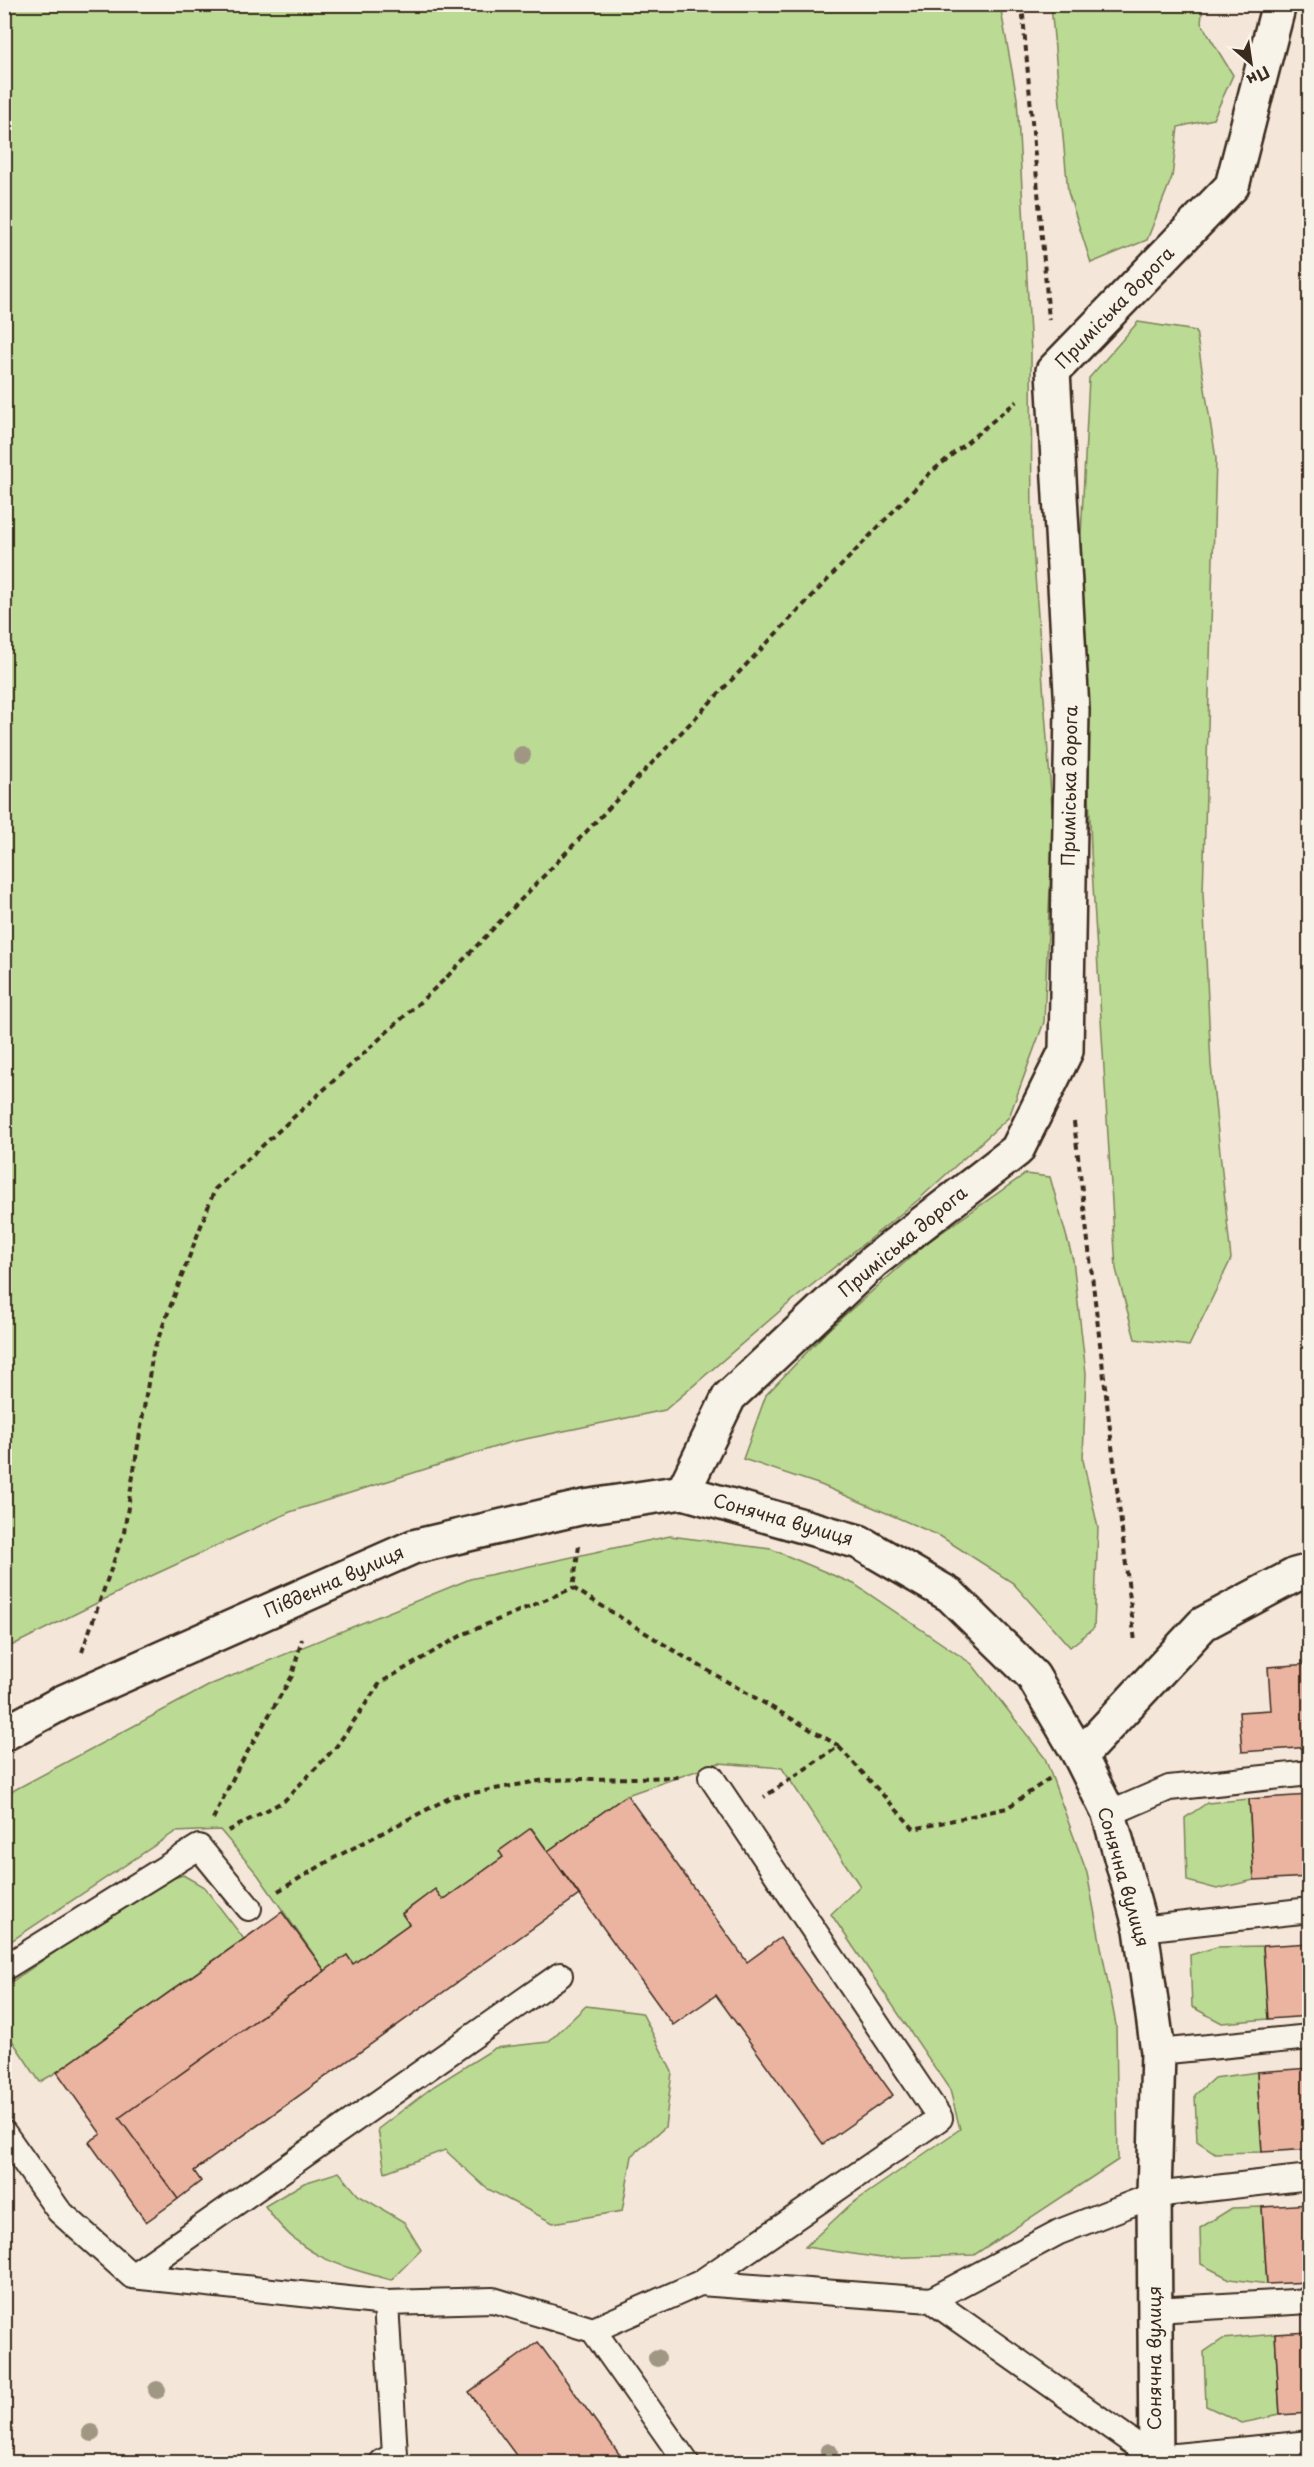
<svg xmlns="http://www.w3.org/2000/svg" width="1314" height="2467" viewBox="0 0 1314 2467" font-family="'Playpen Sans',sans-serif">
  <style>
    .green { fill: #bbdb94; stroke: #7b8259; stroke-width: 1.5 }
    .building { fill: #ebb4a1; stroke: #3b2a1e; stroke-width: 1.5 }
    .lines { fill: none; stroke-linecap: round; stroke-linejoin: round }
    .service-casing { stroke: #3b2a1e; stroke-width: 28 }
    .minor-casing { stroke: #3b2a1e; stroke-width: 38 }
    .tertiary-casing { stroke: #3b2a1e; stroke-width: 38 }
    .path { stroke: #3b2a1e; stroke-width: 4; stroke-dasharray: 6 4.5; stroke-linecap: butt }
    .service { stroke: #f7f3e8; stroke-width: 24 }
    .minor { stroke: #f7f3e8; stroke-width: 33 }
    .tertiary { stroke: #f7f3e8; stroke-width: 33 }
    .tree { fill: #a09783 }
    .labels { text-anchor: middle; stroke-width: 4.5; stroke-linejoin: round; paint-order: stroke }
    .street-label { font-size: 18px; fill: #3b2a1e; stroke: #f7f3e8 }
  </style>
  <rect width="100%" height="100%" fill="#f5e6da"/>
  <filter id="ink" filterUnits="userSpaceOnUse"><feTurbulence type="fractalNoise" baseFrequency=".0167" numOctaves="2"/><feDisplacementMap in="SourceGraphic" scale="12" xChannelSelector="R" yChannelSelector="G"/><feConvolveMatrix kernelMatrix="1 2 1 2 8 2 1 2 1" color-interpolation-filters="sRGB"/></filter>
  <g filter="url(#ink)">
    <path class="green" d="M 5,4 L 1000,5 L 1017,98 L 1031,352 L 1032,534 L 1053,821 L 1044,1022 L 1009,1117 L 917,1201 L 787,1305 L 665,1410 L 511,1442 L 290,1512 L 149,1577 L 5,1649 Z
      M 1051,5 L 1203,5 L 1201,23 L 1233,75 L 1213,119 L 1178,127 L 1172,177 L 1147,240 L 1091,263 L 1068,192 Z
      M 1138,322 L 1196,331 L 1216,459 L 1203,893 L 1211,1065 L 1231,1259 L 1189,1346 L 1135,1339 L 1116,1269 L 1091,852 L 1081,536 L 1089,378 Z
      M 1025,1174 L 1050,1177 L 1073,1260 L 1086,1373 L 1083,1460 L 1098,1528 L 1094,1628 L 1070,1647 L 1013,1583 L 940,1536 L 821,1485 L 743,1459 L 766,1395 L 829,1329 L 928,1242 Z
      M 670,1536 L 771,1549 L 854,1584 L 972,1664 L 1045,1758 L 1087,1873 L 1116,2025 L 1118,2160 L 974,2255 L 881,2258 L 805,2247 L 850,2205 L 960,2129 L 950,2090 L 831,1914 L 860,1886 L 782,1768 L 719,1763 L 627,1795 L 548,1851 L 532,1829 L 503,1857 L 443,1900 L 435,1890 L 402,1913 L 409,1924 L 353,1964 L 347,1955 L 325,1971 L 258,1875 L 220,1830 L 175,1832 L 5,1945 L 5,1795 L 212,1684 L 470,1579 Z
      M 1249,1799 L 1254,1880 L 1217,1889 L 1187,1881 L 1185,1818 L 1207,1803 Z
      M 183,1875 L 204,1887 L 244,1939 L 57,2072 L 40,2082 L 5,2030 L 4,1987 L 153,1885 Z
      M 1263,1946 L 1268,2019 L 1222,2023 L 1192,2007 L 1190,1955 L 1217,1947 Z
      M 586,2006 L 642,2013 L 672,2072 L 665,2127 L 632,2156 L 622,2211 L 553,2223 L 486,2188 L 445,2150 L 385,2172 L 378,2129 L 434,2086 L 495,2048 L 548,2042 Z
      M 1257,2072 L 1262,2152 L 1215,2153 L 1197,2141 L 1195,2095 L 1214,2078 Z
      M 339,2172 L 358,2195 L 404,2222 L 421,2250 L 391,2280 C 336,2265 299,2256 265,2206 L 304,2183 Z
      M 1262,2207 L 1267,2284 L 1230,2279 L 1201,2264 L 1200,2228 L 1232,2208 Z
      M 1275,2334 L 1280,2415 L 1242,2423 L 1206,2406 L 1204,2352 L 1223,2339 Z"/>
    <path class="building" d="M 1310,1664 L 1310,1747 L 1242,1752 L 1239,1712 L 1271,1710 L 1268,1667 Z
      M 627,1795 L 747,1962 L 780,1938 L 893,2095 L 823,2144 L 716,1995 L 673,2025 L 548,1851 Z
      M 1310,1795 L 1310,1877 L 1254,1880 L 1249,1799 Z
      M 531,1828 L 579,1895 L 194,2171 L 201,2181 L 178,2199 L 119,2118 L 347,1955 L 353,1964 L 409,1924 L 402,1914 L 435,1889 L 443,1900 L 503,1857 L 499,1851 Z
      M 282,1912 L 325,1971 L 119,2118 L 178,2199 L 146,2222 L 89,2142 L 101,2134 L 57,2072 Z
      M 1310,1943 L 1310,2016 L 1268,2019 L 1263,1946 Z
      M 1310,2068 L 1310,2149 L 1262,2152 L 1257,2072 Z
      M 1310,2204 L 1310,2282 L 1267,2284 L 1262,2207 Z
      M 1310,2332 L 1310,2413 L 1280,2415 L 1275,2334 Z
      M 538,2342 L 625,2462 L 521,2462 L 469,2392 Z"/>
    <g class="lines">
      <g class="service-casing">
        <path id="service" d="M 1109,1814 L 1169,1788 L 1310,1773
          M 1141,1929 L 1310,1910
          M 4,1968 L 199,1847 L 249,1908
          M 1158,2052 L 1310,2037
          M 4,2133 L 59,2211 L 132,2276 L 386,2303 L 493,2300 L 593,2330 L 700,2283 L 931,2300 L 1155,2458 L 1310,2443
          M 132,2276 L 560,1975
          M 700,2283 L 940,2118 L 711,1777
          M 931,2300 L 1059,2232 L 1154,2195 L 1310,2177
          M 1155,2310 L 1310,2301
          M 593,2330 L 686,2462
          M 382,2462 L 395,2455 L 386,2303"/>
      </g>
      <g class="minor-casing">
        <path id="minor" d="M 683,1492 L 729,1397 L 874,1261 L 1017,1150 L 1066,1051 L 1072,710 L 1053,371 L 1232,186 L 1279,4
          M 1080,1756 L 1203,1624 L 1295,1575 L 1310,1571"/>
      </g>
      <g class="tertiary-casing">
        <path id="tertiary" d="M 4,1734 L 65,1701 L 413,1547 L 584,1507 L 683,1492 L 859,1542 L 950,1595 L 1033,1676 L 1080,1756 L 1109,1814 L 1141,1929 L 1158,2052 L 1154,2195 L 1156,2462"/>
      </g>
      <path class="path" d="M 1022,4 L 1049,320
        M 1074,1122 L 1135,1642
        M 579,1546 L 573,1588 L 686,1658 L 839,1746 L 764,1797
        M 82,1652 L 124,1532 L 153,1352 L 215,1189 L 444,980 L 930,473 L 1017,401
        M 839,1747 L 914,1829 L 1007,1808 L 1050,1778
        M 213,1819 L 238,1768 L 292,1676 L 302,1639
        M 228,1831 L 284,1801 L 336,1747 L 380,1683 L 464,1634 L 573,1588
        M 278,1891 L 334,1858 L 451,1797 L 544,1780 L 680,1777"/>
      <use href="#service" class="service"/>
      <use href="#minor" class="minor"/>
      <use href="#tertiary" class="tertiary"/>
    </g>
    <g class="tree">
      <circle cx="522" cy="755" r="9"/>
      <circle cx="657" cy="2358" r="9"/>
      <circle cx="157" cy="2390" r="9"/>
      <circle cx="91" cy="2433" r="9"/>
      <circle cx="829" cy="2452" r="9"/>
    </g>
  </g>
  <g class="labels">
    <g class="street-label">
      <text transform="translate(1115 308) rotate(-46)" y="6">Приміська дорога</text>
      <text transform="translate(1070 786) rotate(-89)" y="6">Приміська дорога</text>
      <text transform="translate(903 1242) rotate(-40)" y="6">Приміська дорога</text>
      <text transform="translate(783 1520) rotate(16)" y="6">Сонячна вулиця</text>
      <text transform="translate(334 1582) rotate(-24)" y="6">Південна вулиця</text>
      <text transform="translate(1123 1877) rotate(74)" y="6">Сонячна вулиця</text>
      <text transform="translate(1155 2358) rotate(-90)" y="6">Сонячна вулиця</text>
    </g>
  </g>
  <rect width="1314" height="2467" fill="none" stroke="#f7f3e8" stroke-width="24"/>
  <rect x="12" y="12" width="1290" height="2443" fill="none" stroke="#3b2a1e" stroke-width="2" filter="url(#ink)"/>
  <g transform="translate(1251 63) rotate(151)" stroke="#f7f3e8" stroke-width="4.5" paint-order="stroke">
  <path d="M0-4.5L10 22L0 15L-10 22Z" fill="#3b2a1e"/>
  <text y="-9" font-size="16" font-weight="bold" text-anchor="middle" fill="#3b2a1e">Пн</text>
  </g>
</svg>
